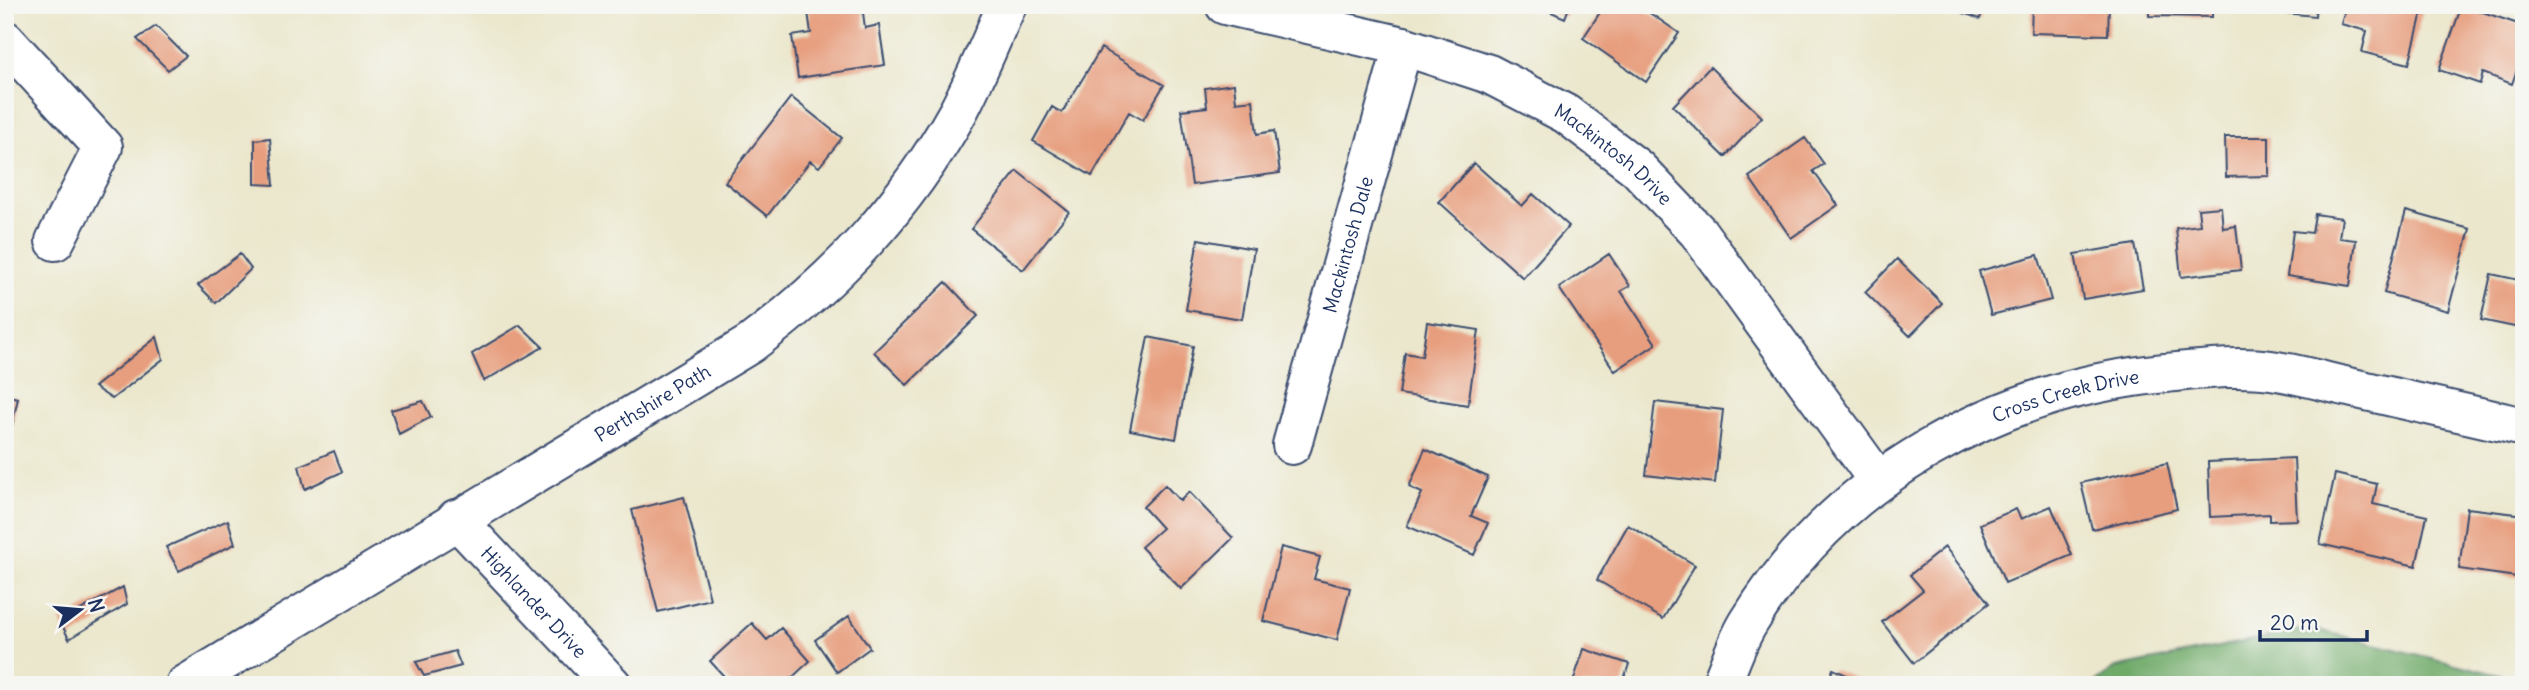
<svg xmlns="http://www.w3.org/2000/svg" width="2529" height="690" viewBox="0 0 2529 690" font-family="Delius,sans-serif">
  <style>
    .forest { fill: #70aa69; stroke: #466c64; stroke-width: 2 }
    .building { fill: #e79e7e }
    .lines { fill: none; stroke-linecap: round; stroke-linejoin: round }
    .minor-casing { stroke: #3a4b6e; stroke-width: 42 }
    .minor { stroke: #fff; stroke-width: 38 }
    .labels { text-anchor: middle; stroke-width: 5; stroke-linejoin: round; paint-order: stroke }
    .street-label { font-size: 19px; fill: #1b2f5e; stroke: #f6f6f2 }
  </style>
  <rect width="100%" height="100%" fill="#f6f6f2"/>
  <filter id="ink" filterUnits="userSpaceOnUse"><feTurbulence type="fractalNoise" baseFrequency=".0143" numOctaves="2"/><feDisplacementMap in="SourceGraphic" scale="14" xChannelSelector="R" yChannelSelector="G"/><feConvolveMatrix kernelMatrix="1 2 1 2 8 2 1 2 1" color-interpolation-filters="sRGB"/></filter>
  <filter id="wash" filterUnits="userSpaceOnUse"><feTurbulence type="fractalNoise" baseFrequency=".00686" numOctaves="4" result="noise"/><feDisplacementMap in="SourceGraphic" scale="28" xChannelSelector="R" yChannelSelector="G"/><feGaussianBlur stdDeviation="1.57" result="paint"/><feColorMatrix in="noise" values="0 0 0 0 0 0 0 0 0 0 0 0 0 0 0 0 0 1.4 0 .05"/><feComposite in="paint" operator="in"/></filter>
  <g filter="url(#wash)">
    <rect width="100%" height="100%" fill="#ebe7cc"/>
    <path class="forest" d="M 2310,628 L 2524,681 L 2524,685 L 2092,685 L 2116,668 Z"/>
    <g id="blocks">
      <path class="building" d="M 807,5 L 862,5 L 865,28 L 879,25 L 885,65 L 798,78 L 792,36 L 811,33 Z
        M 1535,5 L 1570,5 L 1565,18 Z
        M 1605,5 L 1638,5 L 1679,33 L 1646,82 L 1583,38 Z
        M 1941,5 L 1984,5 L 1980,19 Z
        M 2032,5 L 2109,5 L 2108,35 L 2031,33 Z
        M 2149,5 L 2212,5 L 2212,17 L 2149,16 Z
        M 2253,5 L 2316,5 L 2315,16 L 2252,10 Z
        M 2346,5 L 2424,5 L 2409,64 L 2362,52 L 2367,31 L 2341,24 Z
        M 2462,5 L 2524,26 L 2524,50 L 2512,84 L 2483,73 L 2480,84 L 2439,70 Z
        M 156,26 L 186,56 L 168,70 L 137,39 Z
        M 1101,48 L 1164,85 L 1143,120 L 1129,112 L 1092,176 L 1033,141 L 1052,107 L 1062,113 Z
        M 1710,67 L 1762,117 L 1725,157 L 1673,106 Z
        M 1234,84 L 1236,102 L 1253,100 L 1257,134 L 1274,131 L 1280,173 L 1192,185 L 1181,110 L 1207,107 L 1205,88 Z
        M 791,97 L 842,138 L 819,167 L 810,161 L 767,216 L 725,182 Z
        M 2225,137 L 2269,137 L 2269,176 L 2226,177 Z
        M 270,138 L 274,185 L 255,184 L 255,140 Z
        M 1805,138 L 1824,164 L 1813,171 L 1838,205 L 1791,238 L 1749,177 Z
        M 1474,163 L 1522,206 L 1533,194 L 1569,226 L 1523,278 L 1439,202 Z
        M 1017,171 L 1069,212 L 1023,270 L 971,229 Z
        M 2221,207 L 2223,228 L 2236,226 L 2241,270 L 2181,277 L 2176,228 L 2200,225 L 2198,209 Z
        M 2406,211 L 2470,229 L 2448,311 L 2384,293 Z
        M 2315,214 L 2342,218 L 2339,238 L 2356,240 L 2350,286 L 2287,276 L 2293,231 L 2312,233 Z
        M 1198,239 L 1254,249 L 1242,319 L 1186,310 Z
        M 2135,244 L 2143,289 L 2083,299 L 2075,254 Z
        M 240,254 L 251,269 L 216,303 L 198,285 Z
        M 1609,254 L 1630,286 L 1621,291 L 1656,344 L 1615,371 L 1559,288 Z
        M 2038,255 L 2051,300 L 1991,315 L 1979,271 Z
        M 1897,259 L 1942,303 L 1910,336 L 1865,292 Z
        M 2491,274 L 2524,281 L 2524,329 L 2481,320 Z
        M 946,282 L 978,316 L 907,385 L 874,352 Z
        M 1427,322 L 1479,330 L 1468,405 L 1399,394 L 1405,353 L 1422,356 Z
        M 520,325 L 543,347 L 484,381 L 472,354 Z
        M 157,337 L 163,359 L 112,399 L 94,387 Z
        M 1148,337 L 1193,346 L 1176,439 L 1130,430 Z
        M 5,395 L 18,398 L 12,426 L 5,423 Z
        M 423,401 L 431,417 L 399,434 L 391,410 Z
        M 1655,402 L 1723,410 L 1715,483 L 1646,475 Z
        M 1425,449 L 1488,477 L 1471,516 L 1488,523 L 1474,555 L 1407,526 L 1422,493 L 1409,487 Z
        M 334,451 L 342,472 L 305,489 L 299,466 Z
        M 2294,458 L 2297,520 L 2270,521 L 2270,514 L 2210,517 L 2208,462 Z
        M 2167,463 L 2177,509 L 2092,529 L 2081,483 Z
        M 2335,474 L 2377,484 L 2373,504 L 2427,516 L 2416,566 L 2320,544 Z
        M 1165,485 L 1180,501 L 1189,492 L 1233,538 L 1181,589 L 1141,547 L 1162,528 L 1143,507 Z
        M 684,497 L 710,599 L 658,612 L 632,510 Z
        M 2051,506 L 2072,555 L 2005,583 L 1980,524 L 2016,509 L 2021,519 Z
        M 2467,508 L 2524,515 L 2524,578 L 2459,569 Z
        M 228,520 L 235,544 L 179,571 L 166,547 Z
        M 1628,525 L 1695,565 L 1663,619 L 1597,580 Z
        M 1281,547 L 1320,557 L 1314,579 L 1350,588 L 1337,640 L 1263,621 Z
        M 1945,547 L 1989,603 L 1914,663 L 1882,622 L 1923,590 L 1910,575 Z
        M 123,587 L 127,604 L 69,639 L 60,621 Z
        M 849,616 L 870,648 L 837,672 L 815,640 Z
        M 752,623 L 767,640 L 781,628 L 810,661 L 784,685 L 732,685 L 710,661 Z
        M 1584,649 L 1629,664 L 1622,685 L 1572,685 Z
        M 455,651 L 461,666 L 424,676 L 416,662 Z
        M 1833,669 L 1869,685 L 1827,685 Z"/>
    </g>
  </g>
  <g filter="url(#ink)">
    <use href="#blocks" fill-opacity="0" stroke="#3a4b6e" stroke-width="2"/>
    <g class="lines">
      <g class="minor-casing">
        <g id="minor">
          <path id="s1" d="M 1225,5 L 1403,46 L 1489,74 L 1566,114 L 1637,168 L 1698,232 L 1877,479"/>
          <path d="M 5,40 L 103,147 L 55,241"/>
          <path id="s2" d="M 1292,445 L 1403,46"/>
          <path id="s3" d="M 456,519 L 612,685"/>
          <path id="s4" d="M 185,685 L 750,344 C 837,279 905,207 958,112 C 976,78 991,40 1007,5"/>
          <path id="s5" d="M 1721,685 C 1730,664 1737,641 1749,622 C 1838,477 1998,389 2165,373 C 2199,370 2237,365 2271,370 C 2298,374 2326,382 2353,388 C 2410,401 2467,414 2524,427"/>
        </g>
      </g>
      <use href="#minor" class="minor"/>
    </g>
  </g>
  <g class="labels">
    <g class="street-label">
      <text dy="7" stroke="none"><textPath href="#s1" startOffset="422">Mackintosh Drive</textPath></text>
      <text dy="7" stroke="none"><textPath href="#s2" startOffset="208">Mackintosh Dale</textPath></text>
      <text dy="7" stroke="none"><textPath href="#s5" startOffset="469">Cross Creek Drive</textPath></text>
      <text dy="7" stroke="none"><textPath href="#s4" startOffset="546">Perthshire Path</textPath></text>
      <text dy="7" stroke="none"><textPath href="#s3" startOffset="114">Highlander Drive</textPath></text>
    </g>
  </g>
  <rect width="2529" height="690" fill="none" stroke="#f6f6f2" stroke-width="28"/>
  <g transform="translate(80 610) rotate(74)" stroke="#f6f6f2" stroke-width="5" paint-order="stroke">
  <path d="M0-5L12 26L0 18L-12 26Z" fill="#1b2f5e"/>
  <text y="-10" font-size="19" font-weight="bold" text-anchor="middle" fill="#1b2f5e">N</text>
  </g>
  <path d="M2260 630v10h107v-10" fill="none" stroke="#1b2f5e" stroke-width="3.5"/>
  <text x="2270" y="630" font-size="21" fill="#1b2f5e" stroke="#f6f6f2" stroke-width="5" paint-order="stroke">20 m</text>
</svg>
